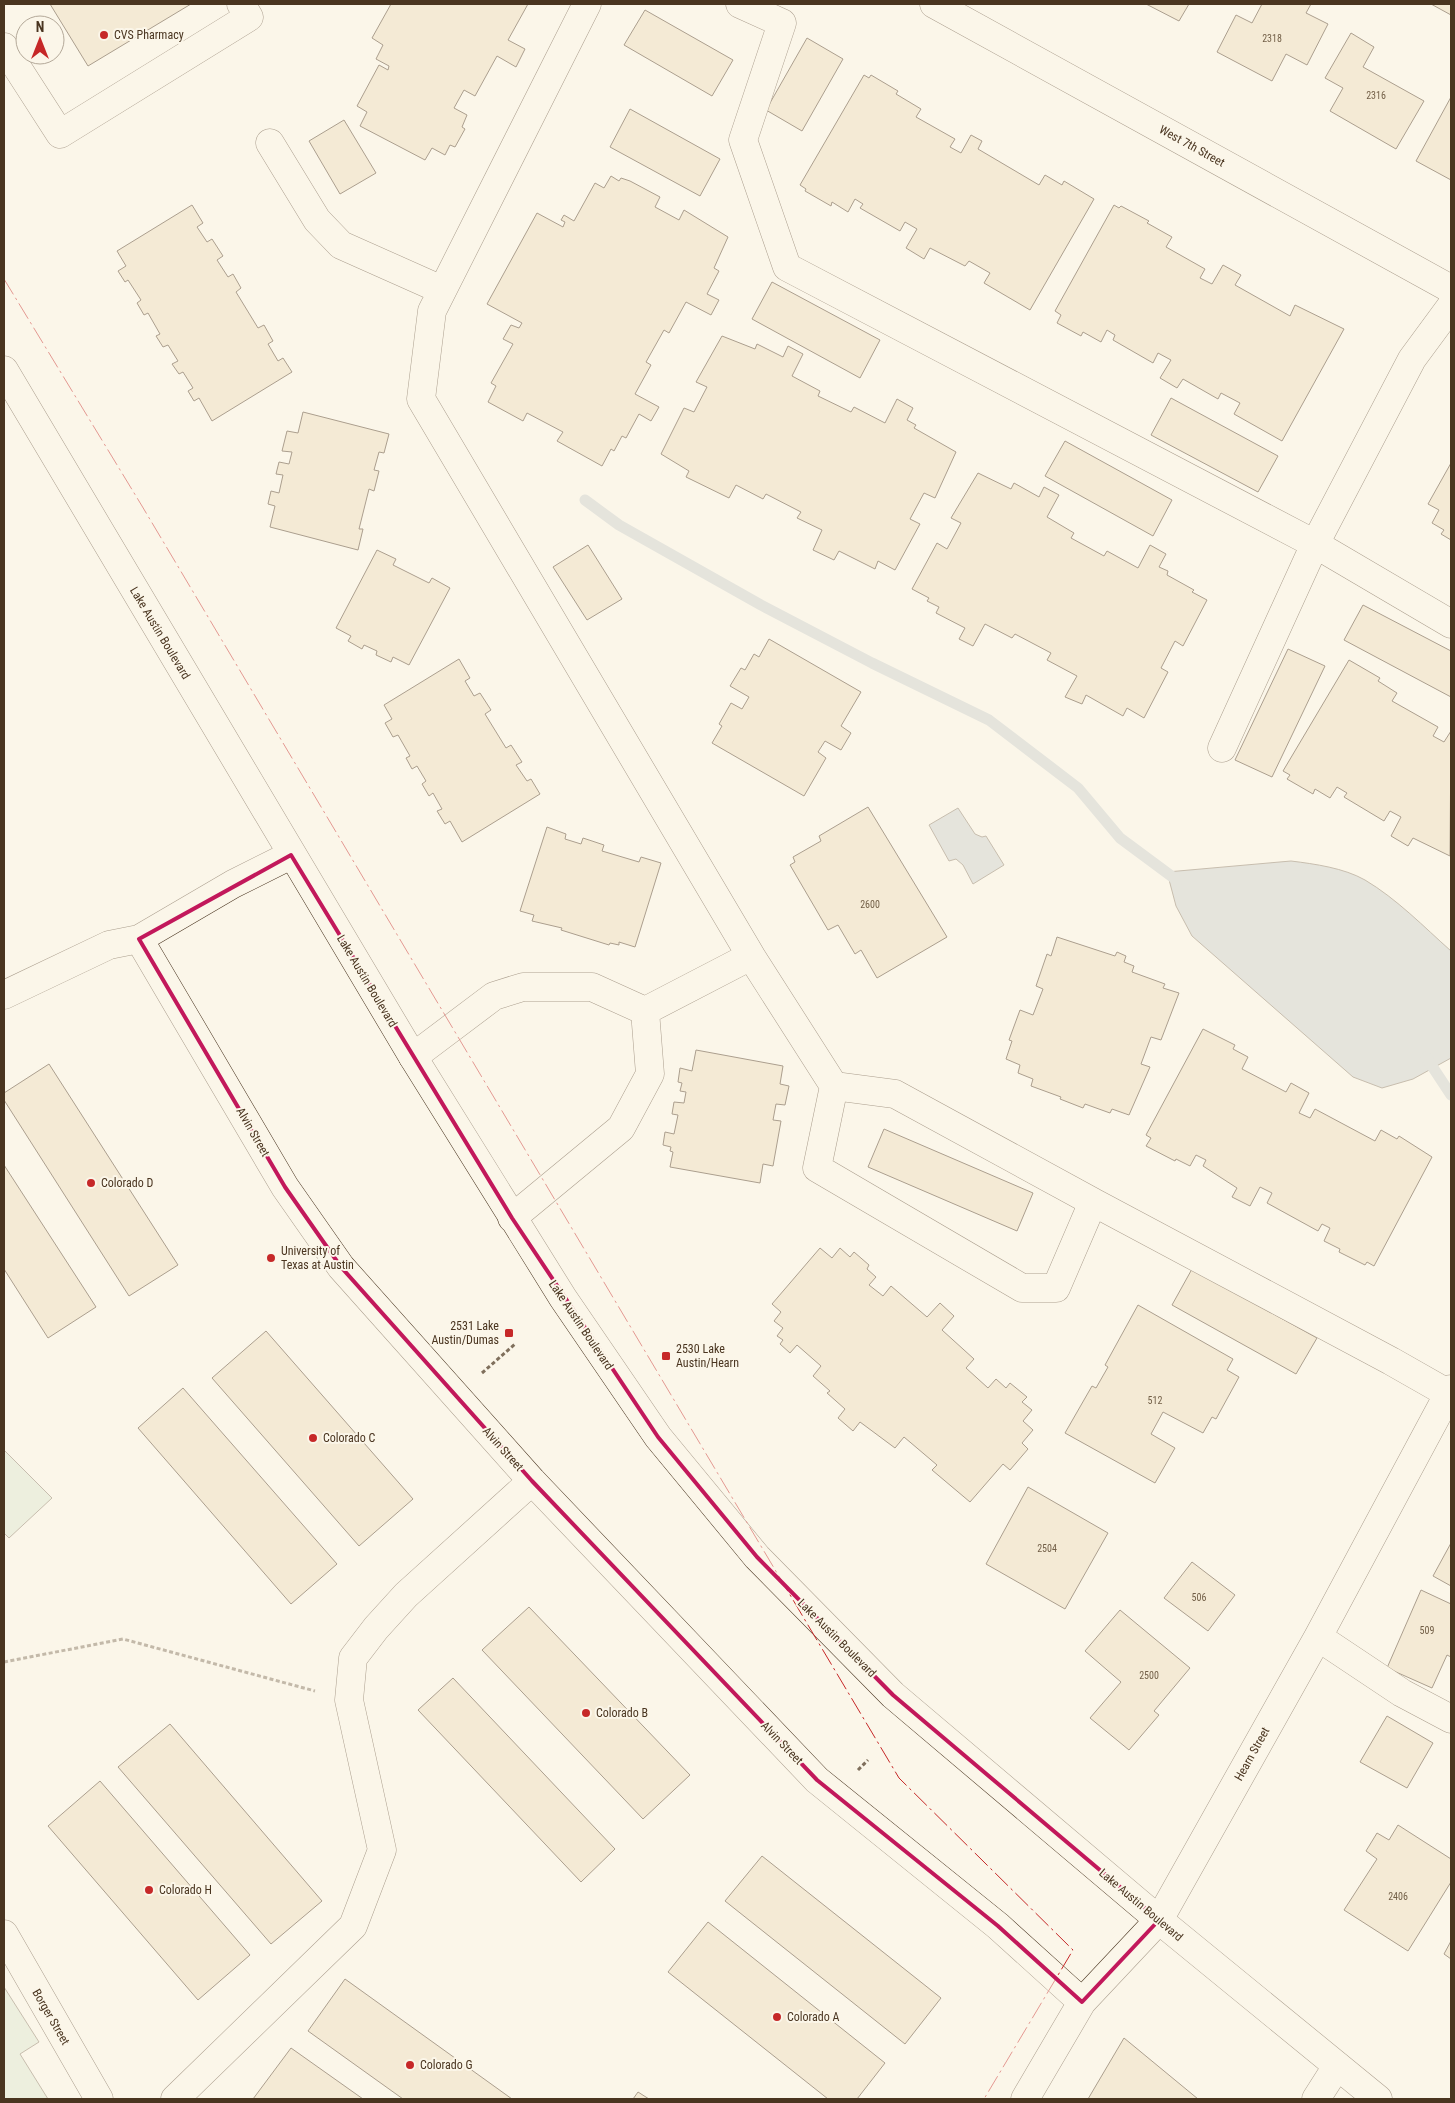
<svg xmlns="http://www.w3.org/2000/svg" width="1455" height="2103" viewBox="0 0 1455 2103" font-family="'Roboto Condensed',sans-serif">
  <style>
    .green { fill: #dce7d0; stroke: #887966 }
    .water { fill: #c9cecd; stroke: #887966 }
    .lines { fill: none; stroke-linecap: round; stroke-linejoin: round }
    .stream { stroke: #c9cecd; stroke-width: 11 }
    .building { fill: #ecdcbc; stroke: #4a3520 }
    .minor-casing { stroke: #4a3520; stroke-width: 29 }
    .major-casing { stroke: #4a3520; stroke-width: 29 }
    .path { stroke: #7f6f5c; stroke-width: 3; stroke-dasharray: 4 2.5; stroke-linecap: butt }
    .minor { stroke: #fbf6e9; stroke-width: 28 }
    .major { stroke: #fbf6e9; stroke-width: 28 }
    .power { stroke: #c62828; stroke-width: 1; stroke-dasharray: 18 4 2.5 4; stroke-linecap: butt }
    .marked { fill: none; stroke: #c2185b; stroke-width: 4; stroke-linejoin: round }
    .poi-dot { fill: #c62828; stroke: #fbf6e9; stroke-width: 2 }
    .labels { text-anchor: middle; stroke-width: 4; stroke-linejoin: round; paint-order: stroke }
    .number-label { font-size: 10px; fill: #725f47 }
    .poi-label { font-size: 12px; fill: #4a3520; stroke: #fbf6e9; text-anchor: start }
    .street-label { font-size: 12px; fill: #4a3520; stroke: #fbf6e9 }
  </style>
  <rect width="100%" height="100%" fill="#fbf6e9"/>
  <path class="green" d="M 4,1450 L 52,1498 L 9,1538 L 4,1533 Z
    M 4,1987 L 39,2042 L 20,2054 L 48,2099 L 4,2099 Z"/>
  <path class="water" d="M 958,808 L 975,834 L 982,837 L 986,836 L 1004,865 L 973,884 L 963,865 L 956,859 L 949,861 L 929,825 Z
    M 1291,861 C 1315,864 1344,868 1365,880 C 1397,899 1424,927 1451,951 L 1451,1058 L 1413,1079 L 1382,1088 L 1353,1077 L 1192,936 L 1176,906 L 1167,872 Z"/>
  <g class="lines">
    <path class="stream" d="M 585,500 L 619,525 L 761,605 L 872,663 L 989,720 L 1078,788 L 1120,838 L 1178,881
      M 1426,1057 L 1451,1095"/>
  </g>
  <path class="building" d="M 50,4 L 191,4 L 88,66 Z
    M 391,4 L 528,4 L 508,40 L 525,49 L 516,67 L 497,56 L 475,96 L 464,90 L 454,108 L 467,115 L 462,127 L 465,129 L 455,147 L 450,145 L 445,155 L 432,148 L 425,160 L 360,126 L 367,112 L 357,106 L 379,65 L 388,70 L 389,66 L 376,59 L 383,45 L 372,38 Z
    M 1146,4 L 1189,4 L 1179,21 Z
    M 1262,4 L 1311,4 L 1306,13 L 1328,24 L 1307,65 L 1286,54 L 1272,81 L 1217,52 L 1236,15 L 1252,23 Z
    M 1431,4 L 1451,4 L 1451,15 Z
    M 645,10 L 733,60 L 712,96 L 624,45 Z
    M 1351,33 L 1374,47 L 1363,67 L 1424,101 L 1396,149 L 1330,111 L 1343,88 L 1325,78 Z
    M 807,38 L 843,59 L 802,131 L 766,110 Z
    M 864,75 L 869,78 L 871,75 L 898,91 L 896,94 L 921,109 L 916,117 L 955,139 L 950,147 L 961,153 L 971,135 L 982,141 L 978,149 L 1039,185 L 1045,175 L 1062,185 L 1064,181 L 1094,199 L 1030,310 L 984,283 L 990,273 L 969,261 L 965,266 L 930,248 L 924,259 L 906,248 L 917,229 L 905,222 L 900,231 L 860,208 L 863,204 L 855,199 L 848,212 L 832,202 L 831,206 L 805,191 L 806,189 L 800,185 Z
    M 1451,97 L 1451,180 L 1416,161 Z
    M 630,109 L 720,159 L 700,196 L 610,147 Z
    M 344,120 L 376,173 L 340,194 L 309,141 Z
    M 611,176 L 619,181 L 621,178 L 630,181 L 660,197 L 655,207 L 679,220 L 684,210 L 728,237 L 714,268 L 719,271 L 707,294 L 719,300 L 711,315 L 686,302 L 669,333 L 664,330 L 646,362 L 651,365 L 635,394 L 659,407 L 651,421 L 639,414 L 626,438 L 622,436 L 614,451 L 611,449 L 602,466 L 557,441 L 563,432 L 527,413 L 523,421 L 488,402 L 496,386 L 491,383 L 513,344 L 503,339 L 511,325 L 519,328 L 522,323 L 487,304 L 537,213 L 563,227 L 565,222 L 561,220 L 564,215 L 574,221 L 595,183 L 604,188 Z
    M 192,205 L 203,223 L 197,227 L 207,242 L 212,239 L 223,256 L 217,260 L 228,277 L 233,274 L 241,288 L 236,292 L 258,328 L 264,325 L 273,341 L 268,344 L 278,361 L 283,358 L 292,372 L 212,421 L 199,398 L 194,401 L 188,391 L 193,388 L 183,372 L 179,374 L 172,364 L 178,361 L 168,345 L 163,347 L 156,336 L 160,334 L 148,313 L 144,315 L 137,303 L 141,300 L 128,280 L 125,282 L 118,271 L 126,266 L 117,251 Z
    M 1114,205 L 1119,208 L 1121,206 L 1149,221 L 1147,223 L 1172,237 L 1166,247 L 1205,269 L 1200,278 L 1212,284 L 1223,265 L 1241,275 L 1235,285 L 1290,316 L 1295,305 L 1344,329 L 1282,441 L 1234,414 L 1240,403 L 1221,393 L 1218,399 L 1183,379 L 1177,388 L 1160,378 L 1171,360 L 1158,353 L 1153,363 L 1113,340 L 1115,335 L 1107,330 L 1101,342 L 1083,332 L 1081,336 L 1057,323 L 1061,315 L 1055,311 Z
    M 772,282 L 880,340 L 860,378 L 752,319 Z
    M 722,336 L 755,349 L 757,344 L 783,357 L 788,346 L 803,354 L 792,376 L 820,391 L 818,396 L 851,412 L 854,407 L 885,423 L 897,399 L 913,408 L 907,420 L 916,425 L 914,428 L 956,452 L 935,498 L 924,493 L 910,519 L 920,524 L 895,570 L 878,561 L 875,569 L 839,551 L 834,560 L 813,550 L 822,530 L 797,518 L 801,512 L 766,494 L 763,499 L 736,485 L 729,498 L 686,477 L 689,471 L 661,454 L 684,408 L 694,412 L 707,387 L 696,382 Z
    M 1171,398 L 1278,456 L 1258,492 L 1151,435 Z
    M 303,412 L 389,434 L 384,453 L 379,452 L 374,470 L 379,471 L 374,491 L 369,489 L 359,529 L 363,529 L 358,550 L 270,527 L 275,506 L 268,504 L 271,491 L 279,493 L 283,475 L 276,474 L 279,462 L 289,464 L 292,452 L 282,451 L 287,431 L 298,433 Z
    M 1065,441 L 1172,500 L 1153,536 L 1045,476 Z
    M 1451,463 L 1451,540 L 1441,534 L 1444,530 L 1432,523 L 1439,510 L 1428,504 Z
    M 978,473 L 1011,489 L 1014,483 L 1039,497 L 1044,487 L 1059,495 L 1047,517 L 1074,533 L 1071,538 L 1104,556 L 1107,551 L 1138,568 L 1150,545 L 1166,554 L 1159,567 L 1168,571 L 1167,575 L 1194,590 L 1192,592 L 1207,600 L 1183,646 L 1175,641 L 1161,668 L 1168,672 L 1144,718 L 1127,708 L 1123,716 L 1086,695 L 1082,704 L 1065,697 L 1077,676 L 1047,660 L 1051,653 L 1015,634 L 1012,638 L 985,624 L 973,646 L 959,639 L 965,628 L 936,613 L 939,607 L 927,601 L 929,598 L 912,589 L 937,543 L 947,549 L 961,523 L 951,518 Z
    M 588,545 L 622,599 L 587,620 L 553,567 Z
    M 377,550 L 396,559 L 393,565 L 429,583 L 432,578 L 450,588 L 409,665 L 393,657 L 391,662 L 376,655 L 377,651 L 364,645 L 362,649 L 348,641 L 351,636 L 336,628 Z
    M 1363,605 L 1451,651 L 1451,697 L 1344,640 Z
    M 769,639 L 861,692 L 841,726 L 851,733 L 841,750 L 825,741 L 818,752 L 826,758 L 804,796 L 712,743 L 722,726 L 719,724 L 731,703 L 742,709 L 749,697 L 730,686 L 741,668 L 745,670 L 754,654 L 759,657 Z
    M 1288,649 L 1325,666 L 1272,777 L 1235,760 Z
    M 459,659 L 470,678 L 465,681 L 474,696 L 480,693 L 491,710 L 485,714 L 506,748 L 511,745 L 522,762 L 516,765 L 527,781 L 531,779 L 540,794 L 462,842 L 450,821 L 445,824 L 437,811 L 442,809 L 433,793 L 429,796 L 422,784 L 426,781 L 417,766 L 412,769 L 406,758 L 410,756 L 398,735 L 393,737 L 385,723 L 392,719 L 384,705 Z
    M 1349,660 L 1380,678 L 1378,681 L 1397,693 L 1392,701 L 1438,727 L 1433,736 L 1444,742 L 1451,731 L 1450,856 L 1413,838 L 1408,846 L 1391,836 L 1401,817 L 1390,811 L 1384,821 L 1344,797 L 1347,793 L 1337,787 L 1330,798 L 1315,789 L 1313,794 L 1287,779 L 1290,775 L 1283,771 Z
    M 868,807 L 947,937 L 877,978 L 861,950 L 855,954 L 838,925 L 828,930 L 790,865 L 795,862 L 793,857 L 821,841 L 819,836 Z
    M 547,827 L 566,834 L 565,839 L 581,844 L 583,838 L 604,845 L 602,851 L 639,862 L 641,857 L 661,863 L 635,947 L 619,942 L 619,945 L 610,943 L 609,945 L 561,930 L 562,928 L 532,921 L 534,915 L 520,911 Z
    M 1057,937 L 1115,956 L 1117,952 L 1126,956 L 1124,962 L 1134,966 L 1132,972 L 1165,984 L 1163,988 L 1179,993 L 1161,1040 L 1151,1037 L 1141,1064 L 1150,1067 L 1129,1115 L 1112,1109 L 1110,1113 L 1085,1104 L 1083,1108 L 1060,1099 L 1061,1097 L 1031,1086 L 1033,1079 L 1018,1073 L 1020,1065 L 1006,1059 L 1012,1041 L 1009,1040 L 1020,1010 L 1033,1015 L 1043,989 L 1036,986 L 1047,954 L 1051,956 Z
    M 1203,1029 L 1235,1045 L 1233,1049 L 1248,1057 L 1242,1069 L 1286,1092 L 1291,1083 L 1309,1093 L 1299,1113 L 1310,1118 L 1315,1109 L 1375,1141 L 1381,1130 L 1397,1139 L 1399,1136 L 1432,1157 L 1374,1266 L 1367,1262 L 1365,1265 L 1339,1252 L 1340,1249 L 1324,1241 L 1330,1228 L 1322,1224 L 1318,1231 L 1267,1203 L 1272,1193 L 1260,1187 L 1250,1206 L 1232,1197 L 1237,1188 L 1203,1166 L 1206,1160 L 1196,1155 L 1190,1166 L 1176,1159 L 1175,1161 L 1146,1146 L 1151,1138 L 1146,1135 Z
    M 696,1050 L 783,1066 L 780,1084 L 789,1086 L 785,1105 L 776,1104 L 773,1120 L 781,1121 L 773,1166 L 763,1164 L 760,1183 L 670,1167 L 673,1152 L 670,1151 L 671,1147 L 663,1145 L 665,1132 L 674,1134 L 678,1115 L 672,1114 L 674,1102 L 684,1103 L 686,1092 L 680,1091 L 682,1083 L 678,1082 L 680,1068 L 692,1071 Z
    M 49,1064 L 178,1265 L 129,1296 L 4,1100 L 4,1093 Z
    M 884,1129 L 1033,1193 L 1017,1231 L 868,1167 Z
    M 4,1165 L 96,1307 L 48,1338 L 4,1269 Z
    M 820,1248 L 832,1258 L 840,1248 L 850,1257 L 854,1252 L 869,1265 L 867,1269 L 876,1277 L 869,1285 L 883,1296 L 891,1286 L 927,1317 L 940,1303 L 954,1316 L 942,1330 L 974,1359 L 966,1368 L 988,1388 L 996,1379 L 1006,1388 L 1010,1383 L 1027,1397 L 1022,1402 L 1032,1410 L 1023,1421 L 1033,1430 L 1022,1443 L 1028,1449 L 1010,1470 L 1003,1464 L 970,1502 L 932,1470 L 937,1465 L 904,1437 L 895,1448 L 860,1422 L 853,1431 L 838,1418 L 845,1409 L 827,1393 L 830,1391 L 813,1376 L 821,1366 L 797,1345 L 790,1353 L 780,1344 L 783,1340 L 777,1336 L 783,1328 L 774,1321 L 781,1312 L 772,1304 Z
    M 1192,1269 L 1317,1338 L 1296,1374 L 1172,1305 Z
    M 1138,1305 L 1233,1359 L 1227,1370 L 1239,1377 L 1216,1419 L 1212,1417 L 1203,1433 L 1163,1412 L 1151,1434 L 1175,1448 L 1155,1483 L 1065,1433 L 1092,1386 L 1096,1388 L 1108,1367 L 1105,1365 Z
    M 266,1331 L 413,1499 L 359,1546 L 212,1378 Z
    M 183,1388 L 337,1564 L 291,1604 L 138,1428 Z
    M 1028,1487 L 1108,1533 L 1065,1609 L 986,1564 Z
    M 1451,1543 L 1451,1586 L 1433,1576 Z
    M 1192,1562 L 1235,1595 L 1208,1631 L 1164,1598 Z
    M 1421,1590 L 1451,1604 L 1451,1657 L 1447,1655 L 1432,1688 L 1387,1668 Z
    M 529,1607 L 690,1775 L 643,1819 L 482,1650 Z
    M 1120,1610 L 1190,1668 L 1154,1711 L 1159,1715 L 1129,1750 L 1090,1718 L 1121,1682 L 1085,1651 Z
    M 453,1678 L 615,1849 L 581,1882 L 418,1710 Z
    M 1387,1716 L 1433,1743 L 1407,1788 L 1360,1762 Z
    M 170,1724 L 322,1901 L 271,1944 L 118,1767 Z
    M 100,1781 L 250,1955 L 198,2000 L 48,1826 Z
    M 1398,1825 L 1451,1859 L 1451,1882 L 1408,1951 L 1344,1910 L 1377,1859 L 1366,1851 L 1377,1833 L 1389,1840 Z
    M 762,1856 L 941,1998 L 905,2044 L 725,1901 Z
    M 708,1922 L 885,2063 L 857,2099 L 828,2099 L 668,1972 Z
    M 1451,1941 L 1451,1959 L 1444,1954 Z
    M 345,1979 L 512,2099 L 403,2099 L 308,2031 Z
    M 1124,2038 L 1198,2099 L 1088,2099 Z
    M 291,2048 L 363,2099 L 253,2099 Z
    M 638,2092 L 649,2099 L 633,2099 Z"/>
  <g class="lines">
    <g class="minor-casing">
      <path id="minor" d="M 587,4 L 432,311 L 421,399 L 751,956 L 645,1011
        M 740,4 L 782,23 L 743,140 L 787,267 L 1315,544 L 1222,748
        M 934,4 L 1451,289
        M 4,47 L 60,134 L 249,17 L 241,4
        M 270,143 L 317,220 L 341,245 L 442,290
        M 1451,306 L 1412,359 L 1315,544 L 1451,624
        M 291,855 L 233,884 L 139,939 L 285,1187 L 341,1267 L 532,1481 L 817,1780 L 998,1926 L 1082,2002
        M 751,956 L 834,1086 L 817,1168 L 1022,1288 L 1056,1288 L 1093,1202 L 895,1094 L 834,1086
        M 4,995 L 109,945 L 139,939
        M 413,1057 L 494,996 L 523,987 L 592,987 L 645,1011
        M 1093,1202 L 1391,1361 L 1449,1394
        M 512,1218 L 621,1128 L 650,1074 L 645,1011
        M 1318,1637 L 1402,1693 L 1451,1719
        M 4,1934 L 99,2099
        M 175,2099 L 353,1926 L 382,1850 L 349,1700 L 353,1658 L 376,1628 L 406,1595 L 532,1481
        M 1025,2099 L 1082,2002 L 1159,1920 L 1318,1637 L 1451,1389
        M 1316,2099 L 1337,2066"/>
    </g>
    <g class="major-casing">
      <path id="major" d="M 4,370 L 413,1057 L 563,1298 L 658,1437 L 757,1557 L 893,1695 L 1159,1920 L 1378,2099"/>
    </g>
    <path class="path" d="M 482,1373 L 515,1344
      M 4,1662 L 123,1639 L 315,1691
      M 858,1770 L 868,1760"/>
    <use href="#minor" class="minor"/>
    <use href="#major" class="major"/>
    <path class="power" d="M 4,279 L 142,506 L 899,1778 L 1073,1950 L 984,2099"/>
  </g>
  <path d="M0 0H1455V2103H0ZM 291,855 L 512,1218 L 658,1437 L 757,1557 L 893,1695 L 1159,1920 L 1082,2002 L 998,1926 L 817,1780 L 532,1481 L 341,1267 L 285,1187 L 139,939 Z" fill="#fbf6e9" fill-opacity=".55" fill-rule="evenodd"/>
  <path class="marked" d="M 291,855 L 512,1218 L 658,1437 L 757,1557 L 893,1695 L 1159,1920 L 1082,2002 L 998,1926 L 817,1780 L 532,1481 L 341,1267 L 285,1187 L 139,939 Z"/>
  <g class="poi-dot">
    <circle cx="104" cy="35" r="5"/>
    <circle cx="91" cy="1183" r="5"/>
    <circle cx="271" cy="1258" r="5"/>
    <rect x="504" y="1328" width="10" height="10" rx="2.5"/>
    <rect x="661" y="1351" width="10" height="10" rx="2.5"/>
    <circle cx="313" cy="1438" r="5"/>
    <circle cx="586" cy="1713" r="5"/>
    <circle cx="149" cy="1890" r="5"/>
    <circle cx="777" cy="2017" r="5"/>
    <circle cx="410" cy="2065" r="5"/>
  </g>
  <g class="labels">
    <g class="number-label">
      <text x="1272" y="42">2318</text>
      <text x="1376" y="99">2316</text>
      <text x="870" y="908">2600</text>
      <text x="1155" y="1404">512</text>
      <text x="1047" y="1552">2504</text>
      <text x="1199" y="1601">506</text>
      <text x="1427" y="1634">509</text>
      <text x="1149" y="1679">2500</text>
      <text x="1398" y="1900">2406</text>
    </g>
    <g class="poi-label">
      <text x="114" y="39">CVS Pharmacy</text>
      <text x="101" y="1187">Colorado D</text>
      <text x="281" y="1255">University of<tspan x="281" dy="14">Texas at Austin</tspan></text>
      <text x="499" y="1330" text-anchor="end">2531 Lake<tspan x="499" dy="14">Austin/Dumas</tspan></text>
      <text x="676" y="1353">2530 Lake<tspan x="676" dy="14">Austin/Hearn</tspan></text>
      <text x="323" y="1442">Colorado C</text>
      <text x="596" y="1717">Colorado B</text>
      <text x="159" y="1894">Colorado H</text>
      <text x="787" y="2021">Colorado A</text>
      <text x="420" y="2069">Colorado G</text>
    </g>
    <g class="street-label">
      <text transform="translate(1192 146) rotate(29)" y="4">West 7th Street</text>
      <text transform="translate(160 633) rotate(59)" y="4">Lake Austin Boulevard</text>
      <text transform="translate(367 981) rotate(59)" y="4">Lake Austin Boulevard</text>
      <text transform="translate(253 1132) rotate(60)" y="4">Alvin Street</text>
      <text transform="translate(581 1325) rotate(56)" y="4">Lake Austin Boulevard</text>
      <text transform="translate(503 1449) rotate(48)" y="4">Alvin Street</text>
      <text transform="translate(837 1638) rotate(45)" y="4">Lake Austin Boulevard</text>
      <text transform="translate(782 1743) rotate(46)" y="4">Alvin Street</text>
      <text transform="translate(1252 1754) rotate(-61)" y="4">Hearn Street</text>
      <text transform="translate(1141 1905) rotate(40)" y="4">Lake Austin Boulevard</text>
      <text transform="translate(51 2017) rotate(60)" y="4">Borger Street</text>
    </g>
  </g>
  <rect width="1455" height="2103" fill="none" stroke="#4a3520" stroke-width="10"/>
  <g transform="translate(40 40)"><circle r="24" fill="#fbf6e9" stroke="#b4a999"/>
  <path d="M0-4L9 19L0 12L-9 19Z" fill="#c62828"/>
  <text y="-8" font-size="14" font-weight="bold" text-anchor="middle" fill="#4a3520">N</text>
  </g>
</svg>
